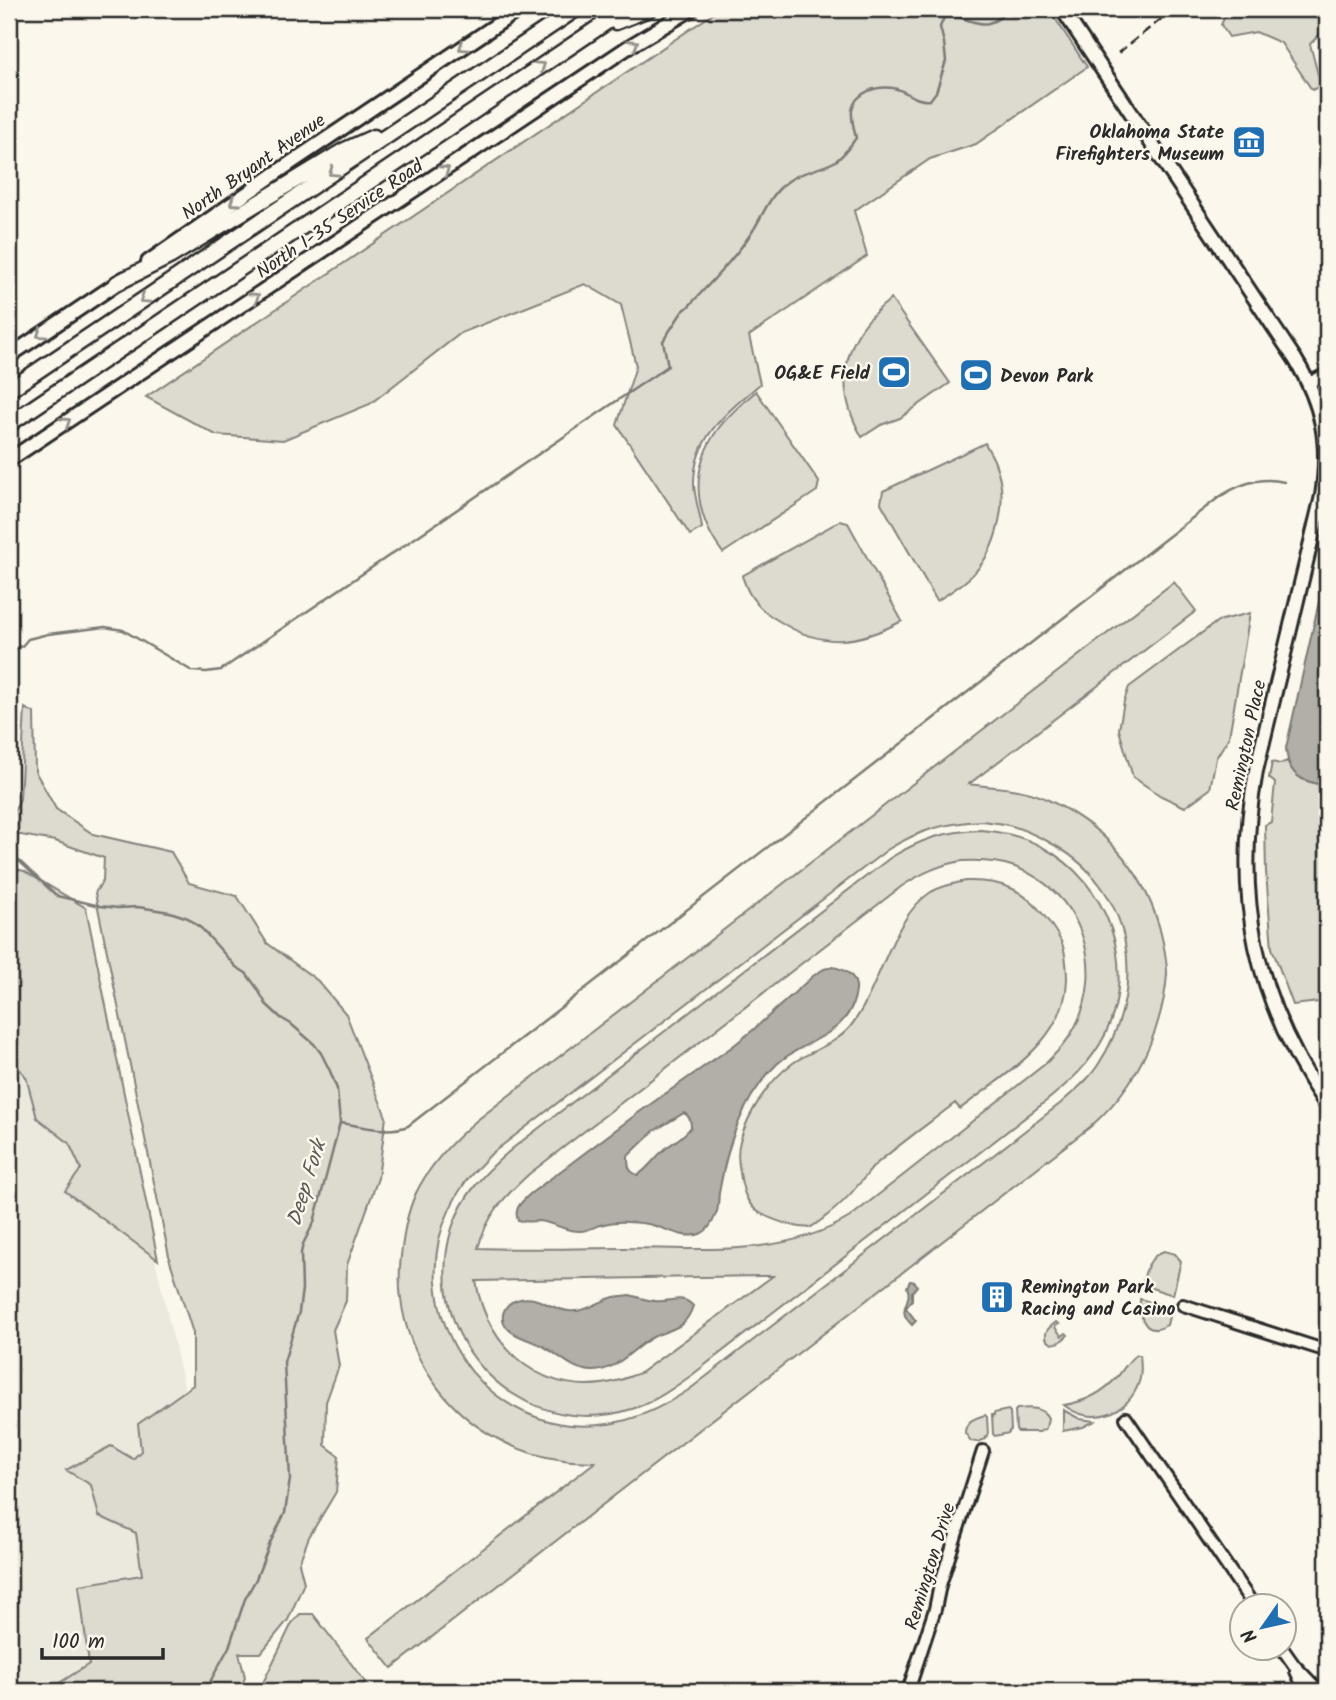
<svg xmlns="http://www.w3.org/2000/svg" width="1336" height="1700" viewBox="0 0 1336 1700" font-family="Kalam,sans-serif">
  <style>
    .built { fill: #ebe8de }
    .green { fill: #dddad0; stroke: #84827e; stroke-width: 2; fill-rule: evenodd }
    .water { fill: #b1afa7; stroke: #7b7a75; stroke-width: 2; fill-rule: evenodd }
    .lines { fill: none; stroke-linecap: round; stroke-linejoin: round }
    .stream { stroke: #7b7a75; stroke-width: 2.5 }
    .minor-casing { stroke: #2b2b2b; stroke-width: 16 }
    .major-casing { stroke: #2b2b2b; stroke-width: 18 }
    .highway-casing { stroke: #2b2b2b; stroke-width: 19 }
    .minor { stroke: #fbf7ec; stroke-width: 10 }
    .major { stroke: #fbf7ec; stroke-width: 12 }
    .highway { stroke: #fbf7ec; stroke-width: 14 }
    .rail { stroke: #2b2b2b; stroke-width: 2.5; stroke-dasharray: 10 5; stroke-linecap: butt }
    .oneway { stroke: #93918c }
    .labels { text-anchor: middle; stroke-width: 5; stroke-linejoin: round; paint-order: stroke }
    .poi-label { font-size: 19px; font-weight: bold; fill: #2b2b2b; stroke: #fbf7ec; text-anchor: end }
    .street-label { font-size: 19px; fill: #2b2b2b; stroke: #fbf7ec }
    .water-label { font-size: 21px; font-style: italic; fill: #5a5956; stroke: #fbf7ec }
  </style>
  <rect width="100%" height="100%" fill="#fbf7ec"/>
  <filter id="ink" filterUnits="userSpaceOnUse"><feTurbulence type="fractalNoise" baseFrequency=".0143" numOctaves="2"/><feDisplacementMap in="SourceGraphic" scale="14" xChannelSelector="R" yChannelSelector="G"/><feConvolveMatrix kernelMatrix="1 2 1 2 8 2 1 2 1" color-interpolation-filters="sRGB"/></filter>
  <g filter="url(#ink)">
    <path class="built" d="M 9,943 L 107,1050 L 229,1582 L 145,1691 L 9,1691 Z"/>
    <path class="green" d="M 720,9 L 1049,9 L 1087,67 L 976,144 L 930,159 L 854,211 L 867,256 L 749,336 L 760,384 C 727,412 693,438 694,485 C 695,499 700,514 702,528 L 690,535 L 617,425 L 636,366 L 621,305 L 585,284 L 461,333 L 370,404 L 283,440 L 216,435 L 146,397 Z
      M 1226,9 L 1327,9 L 1327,27 L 1310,44 L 1321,86 L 1312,90 L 1281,43 L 1256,32 L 1229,37 L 1221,25 L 1227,11 Z
      M 891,299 L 950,383 L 900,418 L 881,425 L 862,437 C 832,385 843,335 891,299 Z
      M 756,391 L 819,482 L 817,491 L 723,553 C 694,515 689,469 718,429 C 729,414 743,403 756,391 Z
      M 985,443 C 988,450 993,456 995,463 C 1010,499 998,553 968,579 C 959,587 947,594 937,601 L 881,503 L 883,491 Z
      M 840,521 L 848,523 L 902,621 C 858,644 822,649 779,621 C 770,616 760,609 754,600 C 748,594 745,584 742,576 Z
      M 1174,582 L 1196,611 L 969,784 C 993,788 1019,787 1042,797 C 1100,823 1141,864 1159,926 C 1163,941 1167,958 1167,974 C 1166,992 1161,1013 1155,1031 C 1142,1068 1120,1101 1090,1127 L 392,1668 L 368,1638 L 595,1462 C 585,1461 574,1462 564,1460 C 540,1457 518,1450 498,1439 C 446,1412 408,1357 401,1299 C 398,1280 400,1260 403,1241 C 405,1226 409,1209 415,1195 C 429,1165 451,1142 476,1121 ZM 982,821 C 990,822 1000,823 1008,825 C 1022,828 1035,835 1047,841 C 1135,886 1149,987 1098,1065 C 1089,1080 1074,1091 1061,1103 L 690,1389 C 667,1404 645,1416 618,1422 C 526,1443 442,1373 436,1282 C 435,1268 436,1253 439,1239 C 444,1220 454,1198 466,1181 C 473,1172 483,1163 491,1154 L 887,850 C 919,830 944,823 982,821 Z
      M 1250,613 L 1229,737 L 1216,758 L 1210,789 L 1185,807 L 1161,796 L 1133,777 L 1119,730 L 1124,701 L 1129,687 L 1218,621 Z
      M 25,708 L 34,713 L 35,771 L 56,809 L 93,834 L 171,852 L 189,883 L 237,896 L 267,943 L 318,981 L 346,1014 L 386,1117 L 378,1178 L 347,1265 L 346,1301 L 333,1330 L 339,1366 L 326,1402 L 325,1445 L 339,1456 L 336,1492 L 309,1537 L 299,1563 L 304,1583 L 288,1620 L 261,1653 L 239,1653 L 245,1677 L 240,1691 L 47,1691 L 89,1664 L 79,1585 L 142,1575 L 136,1533 L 99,1516 L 91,1485 L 66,1470 L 111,1446 L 133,1459 L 141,1451 L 138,1424 L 193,1385 L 193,1333 L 170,1261 L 95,893 L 103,880 L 104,858 L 55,841 L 9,833 L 9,822 L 20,799 Z
      M 1287,761 C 1297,781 1306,782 1327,786 L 1327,1001 L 1293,1005 L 1272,948 L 1266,872 L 1265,825 L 1271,822 L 1275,783 L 1269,778 L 1272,762 L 1280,764 Z
      M 981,830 C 1002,832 1023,836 1042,847 C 1109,882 1138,967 1105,1035 C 1091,1063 1069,1083 1045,1102 L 692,1375 C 673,1388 655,1402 632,1409 C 520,1444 418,1339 452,1228 C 463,1194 487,1170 513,1148 L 890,858 C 921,839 945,831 981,830 ZM 962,861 C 980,860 998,861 1015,867 C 1080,891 1107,967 1075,1027 C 1068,1042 1056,1053 1045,1064 L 850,1217 C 783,1258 699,1248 624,1248 C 575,1248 527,1250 478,1248 C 487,1215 504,1197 529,1174 L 902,886 C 922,873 939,865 962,861 ZM 761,1276 L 773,1276 L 640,1373 C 633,1375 627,1378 620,1380 C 548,1401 487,1352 476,1281 Z
      M 9,867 L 24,871 L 86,908 L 158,1260 L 65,1191 L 81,1169 L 69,1143 L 37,1118 L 26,1077 L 9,1056 Z
      M 966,881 C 1002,880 1024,889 1046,918 C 1063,940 1066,948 1067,977 C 1068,1039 1004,1075 960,1109 L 955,1103 C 928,1124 901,1143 875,1165 C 869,1171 864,1179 858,1185 C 848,1198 837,1208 824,1218 C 820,1221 815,1225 811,1227 C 800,1230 770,1219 760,1213 C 746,1205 742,1188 740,1172 C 738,1162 737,1151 740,1141 C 748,1113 769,1080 793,1063 C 811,1050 835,1045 850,1027 C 880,990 891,917 931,892 C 942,886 955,883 966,881 Z
      M 1164,1251 L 1175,1254 L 1181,1261 L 1173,1295 L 1142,1285 C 1145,1271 1149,1256 1164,1251 Z
      M 1140,1299 L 1171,1308 L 1167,1325 C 1145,1338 1139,1317 1140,1299 Z
      M 1056,1322 L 1059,1324 L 1055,1326 L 1056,1329 L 1062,1336 L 1066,1333 L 1068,1335 L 1060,1342 L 1052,1344 L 1047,1340 C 1043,1331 1050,1327 1056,1322 Z
      M 1136,1355 L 1140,1355 C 1141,1364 1142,1373 1139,1382 C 1129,1414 1091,1427 1064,1405 C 1085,1402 1104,1392 1118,1376 C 1124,1369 1128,1360 1136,1355 Z
      M 1017,1409 C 1029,1408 1042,1406 1048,1418 L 1046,1428 L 1039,1432 L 1018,1432 L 1016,1430 L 1015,1411 Z
      M 1008,1410 L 1010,1412 L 1011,1430 L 1009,1431 L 1009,1433 L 995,1436 L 993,1434 L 992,1415 L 994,1415 L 994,1413 Z
      M 1063,1410 L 1080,1419 L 1095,1421 L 1083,1427 L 1063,1431 Z
      M 985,1415 L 987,1417 L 988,1436 L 986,1437 L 986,1439 L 977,1442 L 971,1441 L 965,1433 C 965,1421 975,1418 985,1415 Z
      M 300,1614 L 313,1614 L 372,1691 L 259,1691 L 292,1623 Z"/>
    <path class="water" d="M 1327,575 L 1327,786 C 1302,781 1288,777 1286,748 L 1320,597 Z
      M 833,967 C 844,969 854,974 856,986 C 857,993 854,1000 852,1006 C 839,1038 800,1042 777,1064 C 760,1081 746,1103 737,1126 C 728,1147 723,1171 719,1193 C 718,1200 719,1208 716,1214 C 713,1222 708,1231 700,1234 C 683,1240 664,1227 648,1224 C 641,1223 634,1222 627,1222 C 618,1221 608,1223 600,1225 C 594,1227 587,1231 580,1231 C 565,1232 553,1222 539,1221 C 530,1221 528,1223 518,1220 C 513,1208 522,1202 530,1194 L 638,1113 L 733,1046 L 753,1030 L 813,976 L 824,969 ZM 684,1113 C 690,1116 691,1121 691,1127 C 684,1137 673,1142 664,1150 C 654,1158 649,1168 638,1175 C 628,1172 628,1166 628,1156 L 654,1131 Z
      M 910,1281 L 915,1282 L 917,1286 L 912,1292 L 912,1300 L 906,1308 L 916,1321 L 912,1325 C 894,1308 914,1303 907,1287 Z
      M 630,1295 C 638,1297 646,1300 654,1301 C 670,1303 682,1293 693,1306 C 685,1330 672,1328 653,1337 C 632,1348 619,1370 593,1371 C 572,1371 559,1354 541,1345 C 529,1339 500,1334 503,1314 C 504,1309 508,1304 512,1302 C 535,1290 549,1310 569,1311 C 585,1313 599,1301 614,1297 C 619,1296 625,1296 630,1295 Z"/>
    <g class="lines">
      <path class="stream" d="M 9,648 L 13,649 L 22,646 L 28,639 L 48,634 L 105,627 L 123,630 L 192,671 L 206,672 L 221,670 L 668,366 L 663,341 L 682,312 L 689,306 C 711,282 734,259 752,232 C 762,217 768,199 781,187 C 796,172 816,171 834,162 C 843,157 850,146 856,138 C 854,130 851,118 852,110 C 856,91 877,86 893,88 C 906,90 915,102 930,100 L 936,92 L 946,61 L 944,43 L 940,27 L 945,15 C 978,18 982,36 1010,9
        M 9,856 L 17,859 L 57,896 L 100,906 L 118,908 L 138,907 L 170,912 L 188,918 L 202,929 L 236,967 L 246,973 L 257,988 L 266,1004 L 281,1018 L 291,1024 L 314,1044 L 321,1053 L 330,1071 L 337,1089 L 340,1123 L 314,1222 L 303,1244 L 301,1253 L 302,1289 L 299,1312 L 284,1362 L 290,1479 L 285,1513 L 270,1543 L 256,1579 L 245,1599 L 229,1647 L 205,1691
        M 340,1123 C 363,1126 386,1134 408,1126 L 1218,498 C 1237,485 1261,476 1284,482"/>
      <g class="minor-casing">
        <path id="minor" d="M 1309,383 L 1327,374
          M 1183,1305 L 1327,1351
          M 1126,1418 L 1254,1606
          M 1282,1648 L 1294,1665 L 1319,1691
          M 1296,1671 L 1305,1691
          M 908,1691 L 935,1609 L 940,1585 L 983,1451"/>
      </g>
      <g class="major-casing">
        <path id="major" d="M 1062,9 L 1295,359 C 1323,405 1330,443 1322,496 L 1256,771 C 1233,897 1255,1000 1327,1106
          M 148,262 L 292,162 L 520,9
          M 9,356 L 125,278
          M 9,460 L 630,46 L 692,9"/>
      </g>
      <g class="highway-casing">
        <path id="highway" d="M 616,22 L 649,9
          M 117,283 L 171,256 L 343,151 L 374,137
          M 9,390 L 576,9
          M 9,424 L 626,9"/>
      </g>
      <use href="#minor" class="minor"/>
      <use href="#major" class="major"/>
      <use href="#highway" class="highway"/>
      <path class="rail" d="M 1118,53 L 1174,9"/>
    </g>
    <defs><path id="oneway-chevron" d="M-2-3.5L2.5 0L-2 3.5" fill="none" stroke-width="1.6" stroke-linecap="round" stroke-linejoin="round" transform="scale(1.75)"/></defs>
    <g class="oneway">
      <use href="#oneway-chevron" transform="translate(634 44) rotate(-32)"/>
      <use href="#oneway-chevron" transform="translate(463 47) rotate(146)"/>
      <use href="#oneway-chevron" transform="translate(541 66) rotate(-34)"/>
      <use href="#oneway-chevron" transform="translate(445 170) rotate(-34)"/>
      <use href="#oneway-chevron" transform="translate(333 172) rotate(146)"/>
      <use href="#oneway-chevron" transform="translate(234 202) rotate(145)"/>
      <use href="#oneway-chevron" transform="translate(255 297) rotate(-33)"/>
      <use href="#oneway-chevron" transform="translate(144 299) rotate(146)"/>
      <use href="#oneway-chevron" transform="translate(41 334) rotate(146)"/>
      <use href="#oneway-chevron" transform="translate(66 422) rotate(-33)"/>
    </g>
  </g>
  <defs>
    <g id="museum-square" transform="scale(1.75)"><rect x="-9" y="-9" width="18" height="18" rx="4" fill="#1f6fb2" stroke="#fbf7ec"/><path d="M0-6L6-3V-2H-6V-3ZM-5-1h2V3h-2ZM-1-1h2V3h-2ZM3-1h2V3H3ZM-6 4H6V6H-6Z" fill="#fff"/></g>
    <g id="stadium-square" transform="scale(1.75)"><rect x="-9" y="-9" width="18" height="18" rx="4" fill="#1f6fb2" stroke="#fbf7ec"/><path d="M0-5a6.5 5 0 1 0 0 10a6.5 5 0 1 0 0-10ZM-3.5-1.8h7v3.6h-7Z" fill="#fff"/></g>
    <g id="building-square" transform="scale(1.75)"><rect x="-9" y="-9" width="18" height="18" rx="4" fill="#1f6fb2" stroke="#fbf7ec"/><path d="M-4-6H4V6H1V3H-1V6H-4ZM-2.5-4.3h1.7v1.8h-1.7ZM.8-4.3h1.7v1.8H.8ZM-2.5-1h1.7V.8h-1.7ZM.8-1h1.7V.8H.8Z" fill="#fff"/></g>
  </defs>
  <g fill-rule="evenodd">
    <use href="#museum-square" x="1249" y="142"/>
    <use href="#stadium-square" x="894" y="372"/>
    <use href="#stadium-square" x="976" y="375"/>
    <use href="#building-square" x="997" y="1297"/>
  </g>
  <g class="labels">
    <g class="poi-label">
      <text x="1224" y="138">Oklahoma State<tspan x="1224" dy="22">Firefighters Museum</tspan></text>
      <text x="870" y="379">OG&amp;E Field</text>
      <text x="1000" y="382" text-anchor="start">Devon Park</text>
      <text x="1021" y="1293" text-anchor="start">Remington Park<tspan x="1021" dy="22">Racing and Casino</tspan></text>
    </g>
    <g class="street-label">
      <text transform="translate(253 166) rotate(-35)" y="7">North Bryant Avenue</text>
      <text transform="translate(339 218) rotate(-34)" y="7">North I-35 Service Road</text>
      <text transform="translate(1245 745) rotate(-78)" y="7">Remington Place</text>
      <text transform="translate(929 1566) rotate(-73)" y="7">Remington Drive</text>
    </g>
    <g class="water-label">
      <text transform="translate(306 1183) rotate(-73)" y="7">Deep Fork</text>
    </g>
  </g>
  <rect width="1336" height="1700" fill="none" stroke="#fbf7ec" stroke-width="35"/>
  <rect x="18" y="18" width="1301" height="1665" fill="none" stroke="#2b2b2b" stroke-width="2.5" filter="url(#ink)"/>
  <g transform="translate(1263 1627) rotate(236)"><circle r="33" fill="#fbf7ec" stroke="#a8a59f" stroke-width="2"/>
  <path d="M0-5L12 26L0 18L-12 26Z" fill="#1f6fb2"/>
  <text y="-10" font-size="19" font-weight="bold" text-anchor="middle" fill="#2b2b2b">N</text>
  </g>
  <path d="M42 1648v10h121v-10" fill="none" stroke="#2b2b2b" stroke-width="3.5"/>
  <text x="52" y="1648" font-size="21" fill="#2b2b2b" stroke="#fbf7ec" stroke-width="5" paint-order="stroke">100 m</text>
</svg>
